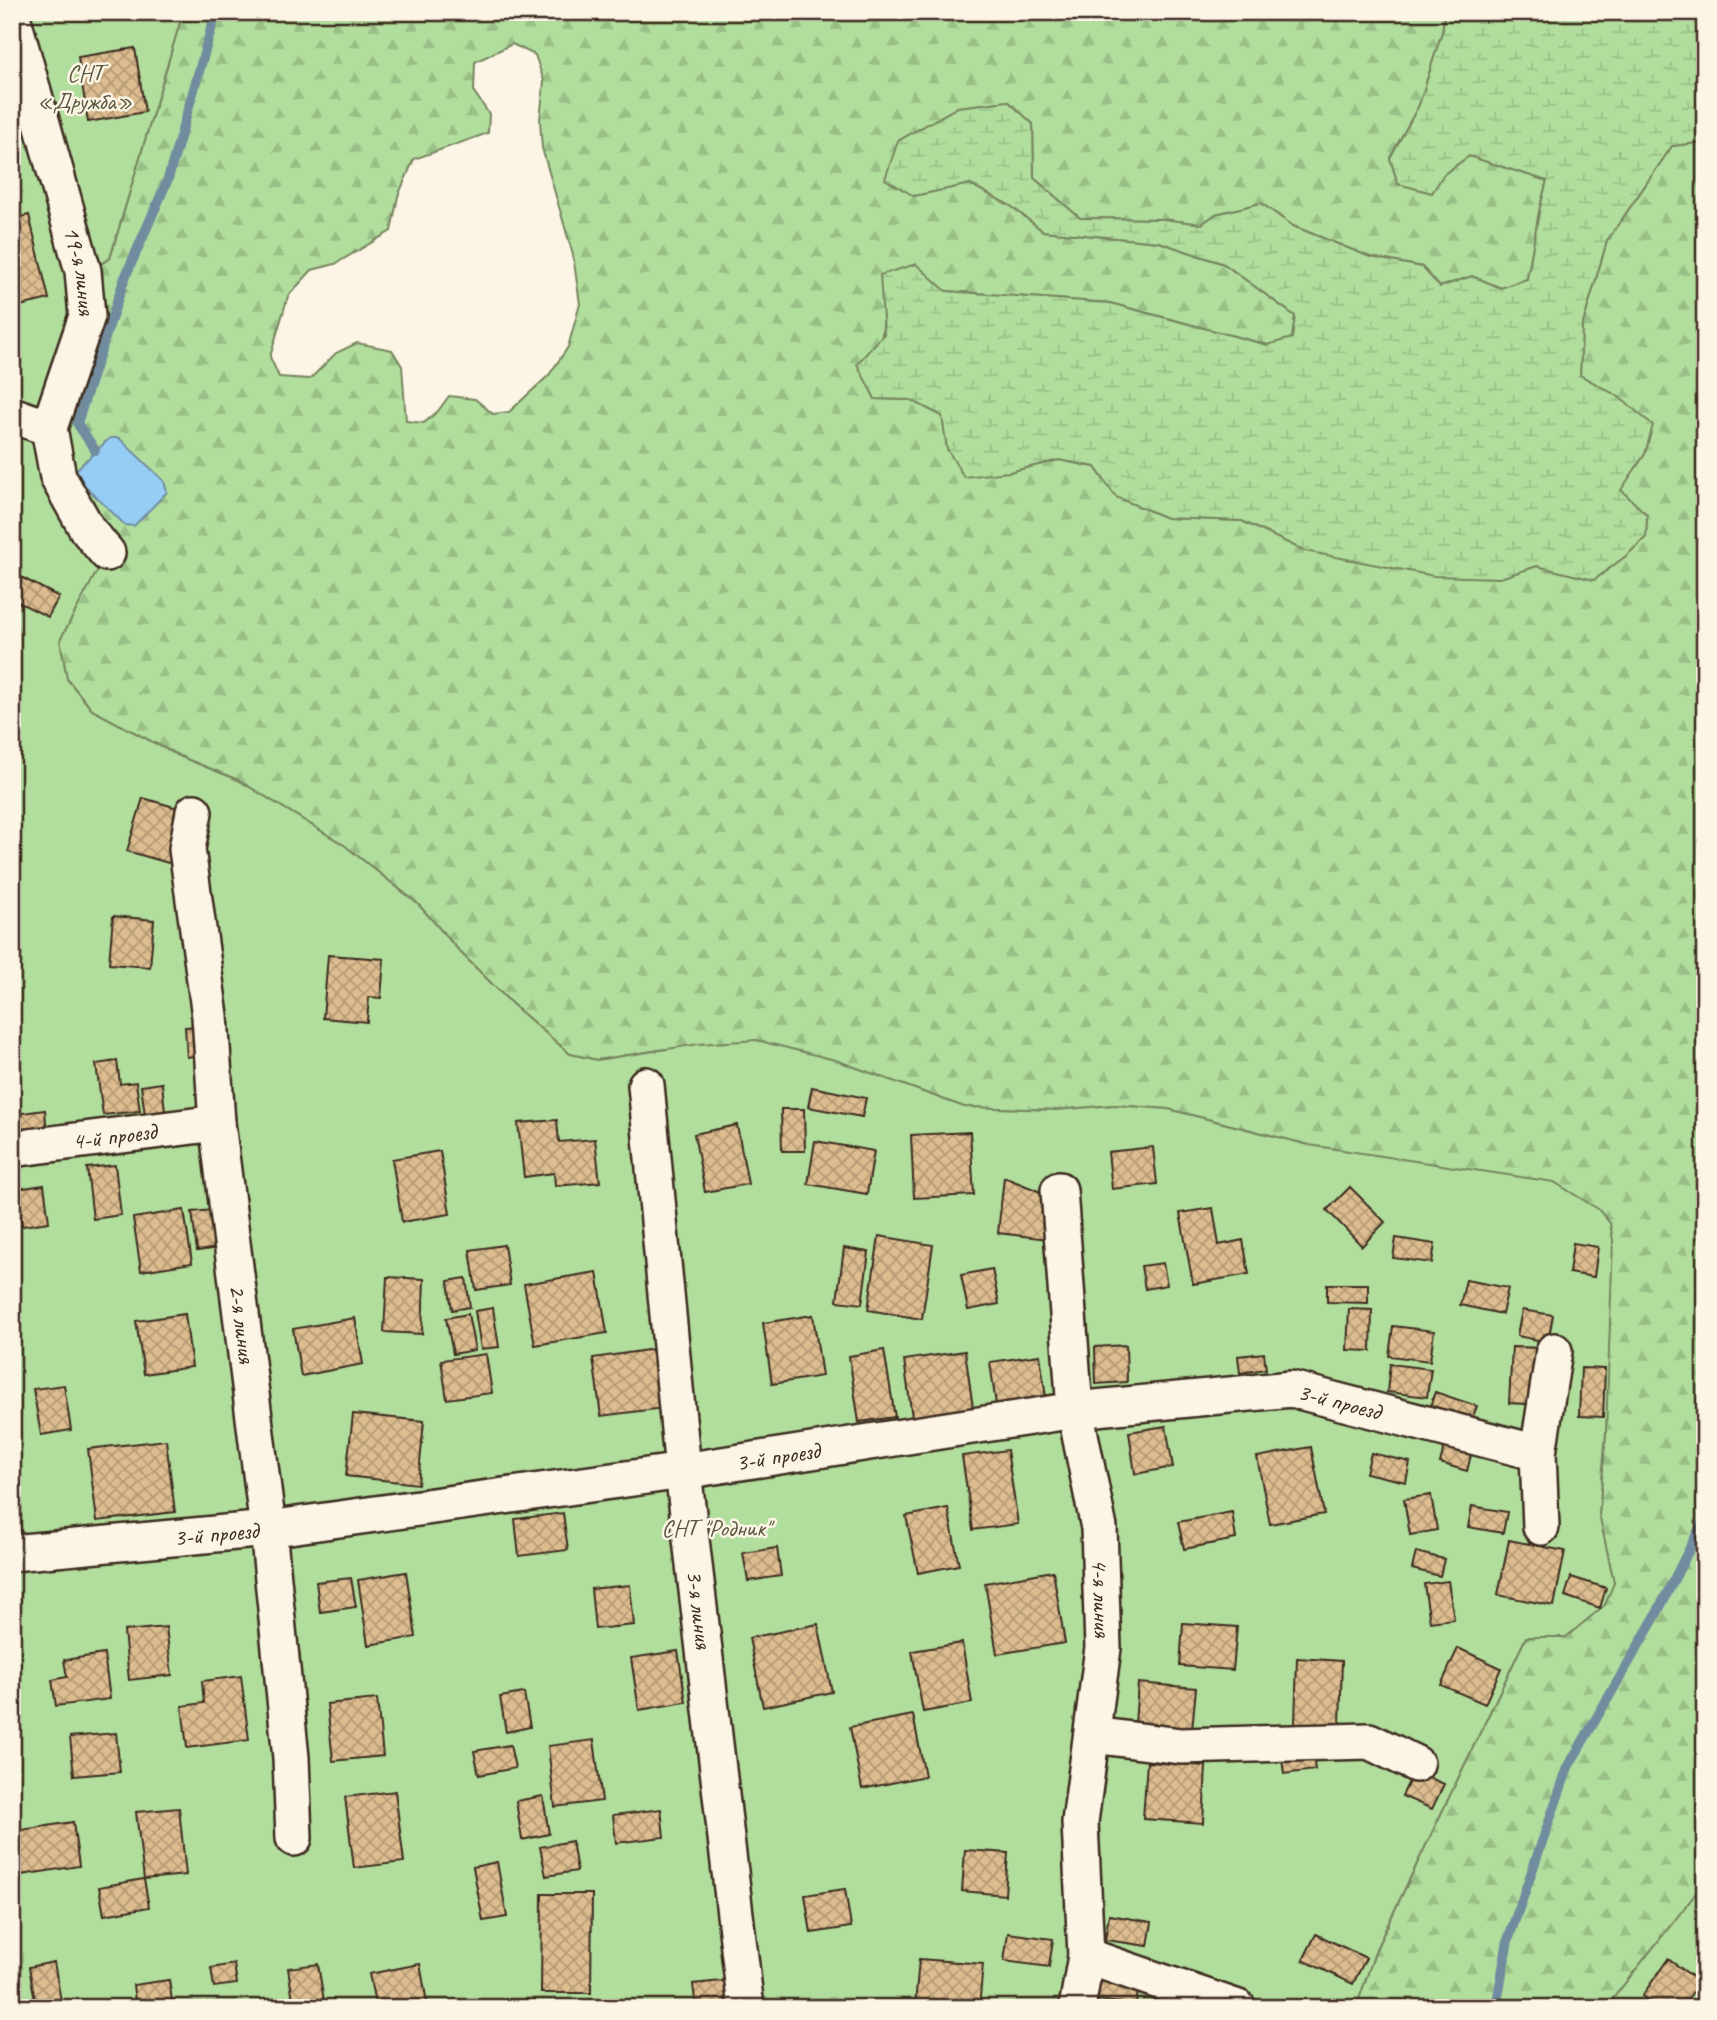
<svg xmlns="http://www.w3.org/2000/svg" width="1717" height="2020" viewBox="0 0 1717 2020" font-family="Caveat,sans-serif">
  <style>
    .forest { fill: url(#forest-firs); stroke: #76845e; stroke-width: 2; fill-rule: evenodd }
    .wetland { fill: url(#wetland-marsh); stroke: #76845e; stroke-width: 2 }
    .garden { fill: #b1de9d; stroke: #76845e; stroke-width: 2 }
    .water { fill: #96cdf5; stroke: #728c9f; stroke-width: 2 }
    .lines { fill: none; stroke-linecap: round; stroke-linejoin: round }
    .stream { stroke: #728c9f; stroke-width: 10 }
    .building { fill: url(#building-cross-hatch); stroke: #3b2a1e; stroke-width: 2 }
    .minor-casing { stroke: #3b2a1e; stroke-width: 40 }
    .minor { stroke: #fcf5e5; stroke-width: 35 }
    .labels { text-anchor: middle; stroke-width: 5; stroke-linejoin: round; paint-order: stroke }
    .park-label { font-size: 24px; fill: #58573e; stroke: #fcf5e5 }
    .street-label { font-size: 24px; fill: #3b2a1e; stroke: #fcf5e5 }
  </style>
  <defs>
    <pattern id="forest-firs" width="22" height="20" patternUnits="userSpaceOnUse" patternTransform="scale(1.75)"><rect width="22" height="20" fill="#b1de9d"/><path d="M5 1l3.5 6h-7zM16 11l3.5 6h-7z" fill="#99bf87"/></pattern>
    <pattern id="wetland-marsh" width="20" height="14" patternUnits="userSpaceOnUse" patternTransform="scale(1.75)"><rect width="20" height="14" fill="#b1de9d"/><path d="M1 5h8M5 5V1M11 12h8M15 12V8" fill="none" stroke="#99bf87"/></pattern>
    <pattern id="building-cross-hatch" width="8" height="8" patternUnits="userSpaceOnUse" patternTransform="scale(1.75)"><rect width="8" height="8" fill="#ddbd90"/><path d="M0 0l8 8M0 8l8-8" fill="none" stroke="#b49a75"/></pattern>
  </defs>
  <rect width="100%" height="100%" fill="#fcf5e5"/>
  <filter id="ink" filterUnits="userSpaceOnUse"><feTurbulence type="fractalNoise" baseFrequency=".0143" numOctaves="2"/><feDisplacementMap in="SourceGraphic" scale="14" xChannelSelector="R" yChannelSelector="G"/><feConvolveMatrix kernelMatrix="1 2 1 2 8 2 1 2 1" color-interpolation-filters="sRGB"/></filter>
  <g filter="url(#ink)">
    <path class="forest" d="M 183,12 L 1445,12 L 1442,32 L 1419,105 L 1390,158 L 1398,184 L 1444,174 L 1469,156 L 1547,181 L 1540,207 L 1527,279 L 1501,288 L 1472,276 L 1440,287 L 1422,267 L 1370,257 L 1293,226 L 1261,203 L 1216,214 L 1202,224 L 1162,219 L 1080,218 L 1034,178 L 1033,124 L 1008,101 L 958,107 L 898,141 L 914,196 L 970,184 L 1011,206 L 1043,231 L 1159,242 L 1224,264 L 1295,316 L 1292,339 L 1268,345 L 1110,303 L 946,291 L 884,317 L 875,399 L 911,400 L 943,416 L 947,449 L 1009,472 L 1059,460 L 1095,467 L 1116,497 L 1167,518 L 1242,521 L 1305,551 L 1500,578 L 1537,566 L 1594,580 L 1627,555 L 1646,537 L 1647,515 L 1620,490 L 1645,454 L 1619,397 L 1580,375 L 1582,327 L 1607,241 L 1672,146 L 1705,142 L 1705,1882 L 1612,2000 L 1621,2008 L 1356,2008 L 1376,1949 L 1526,1637 L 1614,1583 L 1599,1514 L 1606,1432 L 1309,1145 L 1168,1109 L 1114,1105 L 1057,1110 L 964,1107 L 835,1060 L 665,1049 L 597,1060 L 570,1054 L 512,1004 L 460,952 L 418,904 L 344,845 L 238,780 L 179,756 L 92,710 L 67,679 L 60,639 L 81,599 L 58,477 L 83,275 L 110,258 ZM 512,44 L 535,55 L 544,81 L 540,120 L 542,148 L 573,255 L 580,304 L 568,347 L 549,375 L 509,412 L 493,414 L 475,399 L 449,396 L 438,411 L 424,423 L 406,421 L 402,366 L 392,350 L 357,343 L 336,353 L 310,379 L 279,377 L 270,357 L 288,296 L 312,270 L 335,264 L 391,231 L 398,196 L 414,159 L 488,133 L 489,114 L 474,92 L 475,62 Z"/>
    <path class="wetland" d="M 1445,12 L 1705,12 L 1705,142 L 1672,146 L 1607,241 L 1582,327 L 1580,375 L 1619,397 L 1653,425 L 1645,454 L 1621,490 L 1647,515 L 1646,537 L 1627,555 L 1594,580 L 1537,566 L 1500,578 L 1434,576 L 1305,551 L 1242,521 L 1167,518 L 1116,497 L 1095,467 L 1059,460 L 1009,472 L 964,477 L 947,449 L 942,416 L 911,400 L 875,399 L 857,364 L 884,334 L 880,275 L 916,264 L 946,291 L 1110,303 L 1267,345 L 1292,338 L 1295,316 L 1224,264 L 1159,242 L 1043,231 L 1011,206 L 970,184 L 914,196 L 885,179 L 898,141 L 958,107 L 1008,101 L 1033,124 L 1034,178 L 1080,218 L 1162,219 L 1202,224 L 1216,214 L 1261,203 L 1293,226 L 1370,257 L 1422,267 L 1440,287 L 1472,276 L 1501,288 L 1527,279 L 1540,207 L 1547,181 L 1469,156 L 1444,174 L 1432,193 L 1398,184 L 1390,158 L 1419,105 L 1442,32 Z"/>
    <path class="garden" d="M 12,12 L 183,12 L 110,258 L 83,275 L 49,428 L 107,553 L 60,640 L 67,679 L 92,710 L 179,756 L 238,780 L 344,845 L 418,904 L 460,952 L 512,1004 L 570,1054 L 597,1060 L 699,1044 L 756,1040 L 835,1060 L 964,1107 L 1057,1110 L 1114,1105 L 1168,1109 L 1309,1145 L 1554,1182 L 1598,1209 L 1610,1223 L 1613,1240 L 1606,1432 L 1599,1514 L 1614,1583 L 1605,1605 L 1566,1637 L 1526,1637 L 1376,1949 L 1356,2008 L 12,2008 Z
      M 1705,1882 L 1705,2008 L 1621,2008 L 1612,2000 Z"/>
    <path class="water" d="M 110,438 L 119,438 L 164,481 L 167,492 L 134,526 L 125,525 L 78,479 L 77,469 Z"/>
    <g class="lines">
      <path class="stream" d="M 95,450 L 77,423 L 124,280 L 168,179 L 216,12
        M 1496,2008 L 1508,1940 L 1568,1767 L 1655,1617 L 1705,1518"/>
    </g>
    <path class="building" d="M 135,48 L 145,112 L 88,122 L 78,57 Z
      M 29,215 L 49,299 L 12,308 L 12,219 Z
      M 19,576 L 59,597 L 48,617 L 12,599 L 12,590 Z
      M 143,798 L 188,811 L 172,864 L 127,851 Z
      M 113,916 L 154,920 L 150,967 L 109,964 Z
      M 328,955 L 384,959 L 381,998 L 369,997 L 367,1022 L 323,1018 Z
      M 201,1026 L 203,1055 L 187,1057 L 185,1027 Z
      M 117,1061 L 120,1084 L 136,1082 L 140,1111 L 103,1115 L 96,1064 Z
      M 162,1083 L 165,1112 L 145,1115 L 141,1086 Z
      M 812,1087 L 866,1098 L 862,1117 L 808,1107 Z
      M 781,1109 L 804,1109 L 805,1151 L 782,1151 Z
      M 45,1110 L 47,1134 L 18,1138 L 15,1114 Z
      M 557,1120 L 559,1142 L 595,1139 L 600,1182 L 555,1186 L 554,1173 L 524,1177 L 518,1123 Z
      M 737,1125 L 748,1184 L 705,1192 L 694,1134 Z
      M 970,1132 L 974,1195 L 914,1198 L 911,1135 Z
      M 815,1141 L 874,1151 L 867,1194 L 808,1184 Z
      M 1153,1147 L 1157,1184 L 1112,1189 L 1108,1152 Z
      M 440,1151 L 450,1214 L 402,1222 L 392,1159 Z
      M 115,1165 L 121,1215 L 93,1219 L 87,1168 Z
      M 1004,1177 L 1053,1197 L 1048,1239 L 998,1233 Z
      M 44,1185 L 49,1222 L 22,1226 L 17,1189 Z
      M 1350,1187 L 1385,1222 L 1362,1246 L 1327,1210 Z
      M 1213,1208 L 1219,1245 L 1243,1240 L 1249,1274 L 1193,1284 L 1180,1213 Z
      M 184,1210 L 192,1263 L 141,1271 L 133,1218 Z
      M 213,1210 L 219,1248 L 197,1251 L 192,1212 Z
      M 879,1236 L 933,1245 L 922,1319 L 868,1310 Z
      M 1396,1238 L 1435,1244 L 1432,1263 L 1393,1258 Z
      M 1573,1243 L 1598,1247 L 1594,1277 L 1569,1273 Z
      M 504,1245 L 510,1285 L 476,1290 L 470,1250 Z
      M 844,1248 L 869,1252 L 862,1304 L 837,1301 Z
      M 1163,1263 L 1167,1285 L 1145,1289 L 1141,1266 Z
      M 992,1269 L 999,1304 L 968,1310 L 961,1275 Z
      M 597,1272 L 607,1333 L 535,1345 L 524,1284 Z
      M 387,1277 L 424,1279 L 422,1334 L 384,1332 Z
      M 466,1278 L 470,1307 L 452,1310 L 448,1281 Z
      M 1466,1280 L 1508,1288 L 1502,1314 L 1460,1305 Z
      M 1327,1284 L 1368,1284 L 1368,1303 L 1327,1302 Z
      M 493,1308 L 499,1347 L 481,1349 L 475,1311 Z
      M 1349,1309 L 1372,1310 L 1371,1351 L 1347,1350 Z
      M 1522,1310 L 1553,1315 L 1548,1342 L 1517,1336 Z
      M 185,1314 L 192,1367 L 144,1374 L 136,1321 Z
      M 468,1314 L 475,1350 L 453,1354 L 446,1318 Z
      M 813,1315 L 822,1376 L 772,1384 L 763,1323 Z
      M 355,1318 L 363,1364 L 301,1376 L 293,1329 Z
      M 1393,1326 L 1434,1331 L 1430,1361 L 1389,1356 Z
      M 1126,1345 L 1127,1382 L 1096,1384 L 1095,1347 Z
      M 1512,1347 L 1544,1348 L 1541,1405 L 1509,1403 Z
      M 655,1349 L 664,1408 L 601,1416 L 593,1358 Z
      M 884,1350 L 895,1417 L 859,1422 L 849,1356 Z
      M 965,1351 L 973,1408 L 912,1417 L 904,1360 Z
      M 1264,1353 L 1266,1369 L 1240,1373 L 1238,1356 Z
      M 486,1354 L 492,1393 L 447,1399 L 441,1360 Z
      M 1040,1355 L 1046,1398 L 996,1405 L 990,1362 Z
      M 1390,1364 L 1431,1369 L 1427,1397 L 1387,1392 Z
      M 1581,1368 L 1605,1369 L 1603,1417 L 1579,1416 Z
      M 64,1385 L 71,1430 L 41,1435 L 33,1389 Z
      M 1435,1392 L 1477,1406 L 1469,1427 L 1428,1413 Z
      M 353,1414 L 424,1421 L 418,1484 L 346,1476 Z
      M 1166,1426 L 1173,1467 L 1135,1474 L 1129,1432 Z
      M 166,1440 L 175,1512 L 97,1521 L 88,1449 Z
      M 1445,1443 L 1472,1451 L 1467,1471 L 1440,1463 Z
      M 1311,1447 L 1324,1514 L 1270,1524 L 1257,1457 Z
      M 1007,1450 L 1018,1524 L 973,1530 L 962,1456 Z
      M 1371,1453 L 1410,1462 L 1406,1482 L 1366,1473 Z
      M 12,1485 L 20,1528 L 12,1530 Z
      M 1431,1495 L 1437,1530 L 1410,1535 L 1404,1499 Z
      M 1472,1506 L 1507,1512 L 1503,1533 L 1468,1527 Z
      M 948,1508 L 959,1565 L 918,1573 L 906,1516 Z
      M 1232,1512 L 1236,1539 L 1184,1549 L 1178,1522 Z
      M 563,1513 L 568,1550 L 519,1556 L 515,1519 Z
      M 1509,1540 L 1565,1551 L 1554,1606 L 1498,1595 Z
      M 777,1548 L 781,1576 L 748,1581 L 743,1553 Z
      M 1416,1552 L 1444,1559 L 1440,1576 L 1412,1569 Z
      M 1053,1571 L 1065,1643 L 997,1654 L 985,1583 Z
      M 406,1572 L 416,1637 L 368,1645 L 358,1580 Z
      M 1571,1577 L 1606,1588 L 1600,1608 L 1565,1596 Z
      M 351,1578 L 356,1607 L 320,1612 L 316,1582 Z
      M 1448,1581 L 1454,1619 L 1430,1622 L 1424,1584 Z
      M 630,1585 L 634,1625 L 595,1629 L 591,1589 Z
      M 1183,1623 L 1237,1627 L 1233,1670 L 1180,1666 Z
      M 818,1624 L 832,1692 L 763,1707 L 749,1638 Z
      M 166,1627 L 172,1675 L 129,1680 L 124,1631 Z
      M 962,1643 L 972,1703 L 923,1712 L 912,1651 Z
      M 1458,1648 L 1501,1668 L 1485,1704 L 1441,1685 Z
      M 678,1651 L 686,1702 L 639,1710 L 631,1658 Z
      M 104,1654 L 110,1699 L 56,1706 L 52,1680 L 67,1677 L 64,1660 Z
      M 1297,1658 L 1342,1661 L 1340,1725 L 1295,1724 Z
      M 241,1676 L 249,1740 L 187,1748 L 182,1706 L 204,1703 L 202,1681 Z
      M 1138,1683 L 1196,1688 L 1192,1730 L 1135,1725 Z
      M 524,1693 L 530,1727 L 506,1732 L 500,1697 Z
      M 377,1699 L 383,1756 L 333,1761 L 327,1704 Z
      M 913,1715 L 925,1776 L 862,1789 L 850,1727 Z
      M 116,1733 L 120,1772 L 74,1776 L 70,1737 Z
      M 594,1740 L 602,1801 L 555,1807 L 548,1746 Z
      M 510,1745 L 515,1768 L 479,1775 L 474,1751 Z
      M 1312,1746 L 1315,1770 L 1284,1774 L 1281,1751 Z
      M 1147,1762 L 1206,1766 L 1203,1823 L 1143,1819 Z
      M 1414,1771 L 1444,1784 L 1432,1809 L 1402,1796 Z
      M 395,1791 L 404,1862 L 354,1868 L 345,1797 Z
      M 543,1796 L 549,1834 L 522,1840 L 516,1801 Z
      M 179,1808 L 186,1875 L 144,1879 L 136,1812 Z
      M 661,1809 L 664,1837 L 616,1843 L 613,1815 Z
      M 73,1822 L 79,1866 L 21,1875 L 15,1831 Z
      M 572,1841 L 577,1871 L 546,1876 L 540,1847 Z
      M 965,1850 L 1008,1853 L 1005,1895 L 962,1891 Z
      M 497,1862 L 507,1917 L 483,1921 L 473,1867 Z
      M 144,1879 L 149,1907 L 104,1915 L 99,1887 Z
      M 845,1889 L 851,1927 L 811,1933 L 805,1895 Z
      M 542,1894 L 592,1894 L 591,1993 L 541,1993 Z
      M 1109,1915 L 1152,1922 L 1148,1946 L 1105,1940 Z
      M 1705,1930 L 1705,1949 L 1696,1943 Z
      M 1008,1933 L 1053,1939 L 1049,1967 L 1004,1961 Z
      M 1316,1934 L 1366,1958 L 1353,1984 L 1303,1960 Z
      M 919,1959 L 983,1964 L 979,2008 L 915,2006 Z
      M 1668,1959 L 1700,1982 L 1681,2008 L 1658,2008 L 1642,1996 Z
      M 54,1962 L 61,2001 L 36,2006 L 29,1967 Z
      M 234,1964 L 237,1984 L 214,1987 L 211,1968 Z
      M 318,1964 L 324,2001 L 294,2006 L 288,1968 Z
      M 420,1964 L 428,2008 L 376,2008 L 369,1974 Z
      M 1099,1979 L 1139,1984 L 1136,2005 L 1097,2000 Z
      M 169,1980 L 173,2008 L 136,2008 L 133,1985 Z
      M 732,1980 L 735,2008 L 696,2008 L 693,1984 Z"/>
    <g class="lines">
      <g class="minor-casing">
        <g id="minor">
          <path id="s1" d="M 12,16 L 83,271 L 87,316 L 49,428 L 58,477 L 87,529 L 107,553"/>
          <path d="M 12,415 L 49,428"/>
          <path id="s2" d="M 194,812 L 187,849 L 210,1016 L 217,1123 L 268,1529 L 291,1758 L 294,1838"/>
          <path id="s3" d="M 646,1085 L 683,1471 L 746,2008"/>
          <path id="s4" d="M 12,1149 L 217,1123"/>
          <path id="s5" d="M 1059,1190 L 1075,1410 L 1099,1528 L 1103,1648 L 1080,1822 L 1086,1956 L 1077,2008"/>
          <path d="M 1541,1527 L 1538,1453 L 1554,1351"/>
          <path id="s6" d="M 12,1553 L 268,1529 L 683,1471 L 1075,1410 L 1291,1389 L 1538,1453"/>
          <path d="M 1092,1735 L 1181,1746 L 1369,1741 L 1416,1764"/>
          <path d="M 1086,1956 L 1238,2008"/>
        </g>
      </g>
      <use href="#minor" class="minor"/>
    </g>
  </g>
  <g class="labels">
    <g class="park-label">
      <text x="85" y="81">СНТ<tspan x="85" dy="28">«Дружба»</tspan></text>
      <text x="716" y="1536">СНТ ''Родник''</text>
    </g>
    <g class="street-label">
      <text dy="8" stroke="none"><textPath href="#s1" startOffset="264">19-я линия</textPath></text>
      <text dy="8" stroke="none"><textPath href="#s4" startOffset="103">4-й проезд</textPath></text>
      <text dy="8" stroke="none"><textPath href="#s2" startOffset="516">2-я линия</textPath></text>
      <text dy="8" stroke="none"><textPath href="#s6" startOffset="1340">3-й проезд</textPath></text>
      <text dy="8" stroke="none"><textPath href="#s6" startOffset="772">3-й проезд</textPath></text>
      <text dy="8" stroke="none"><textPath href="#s6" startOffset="205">3-й проезд</textPath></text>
      <text dy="8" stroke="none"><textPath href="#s5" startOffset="411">4-я линия</textPath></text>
      <text dy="8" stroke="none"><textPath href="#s3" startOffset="527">3-я линия</textPath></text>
    </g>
  </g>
  <rect width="1717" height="2020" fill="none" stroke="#fcf5e5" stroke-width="42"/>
  <rect x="21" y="21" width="1675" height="1978" fill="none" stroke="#3b2a1e" stroke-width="2.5" filter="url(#ink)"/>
</svg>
